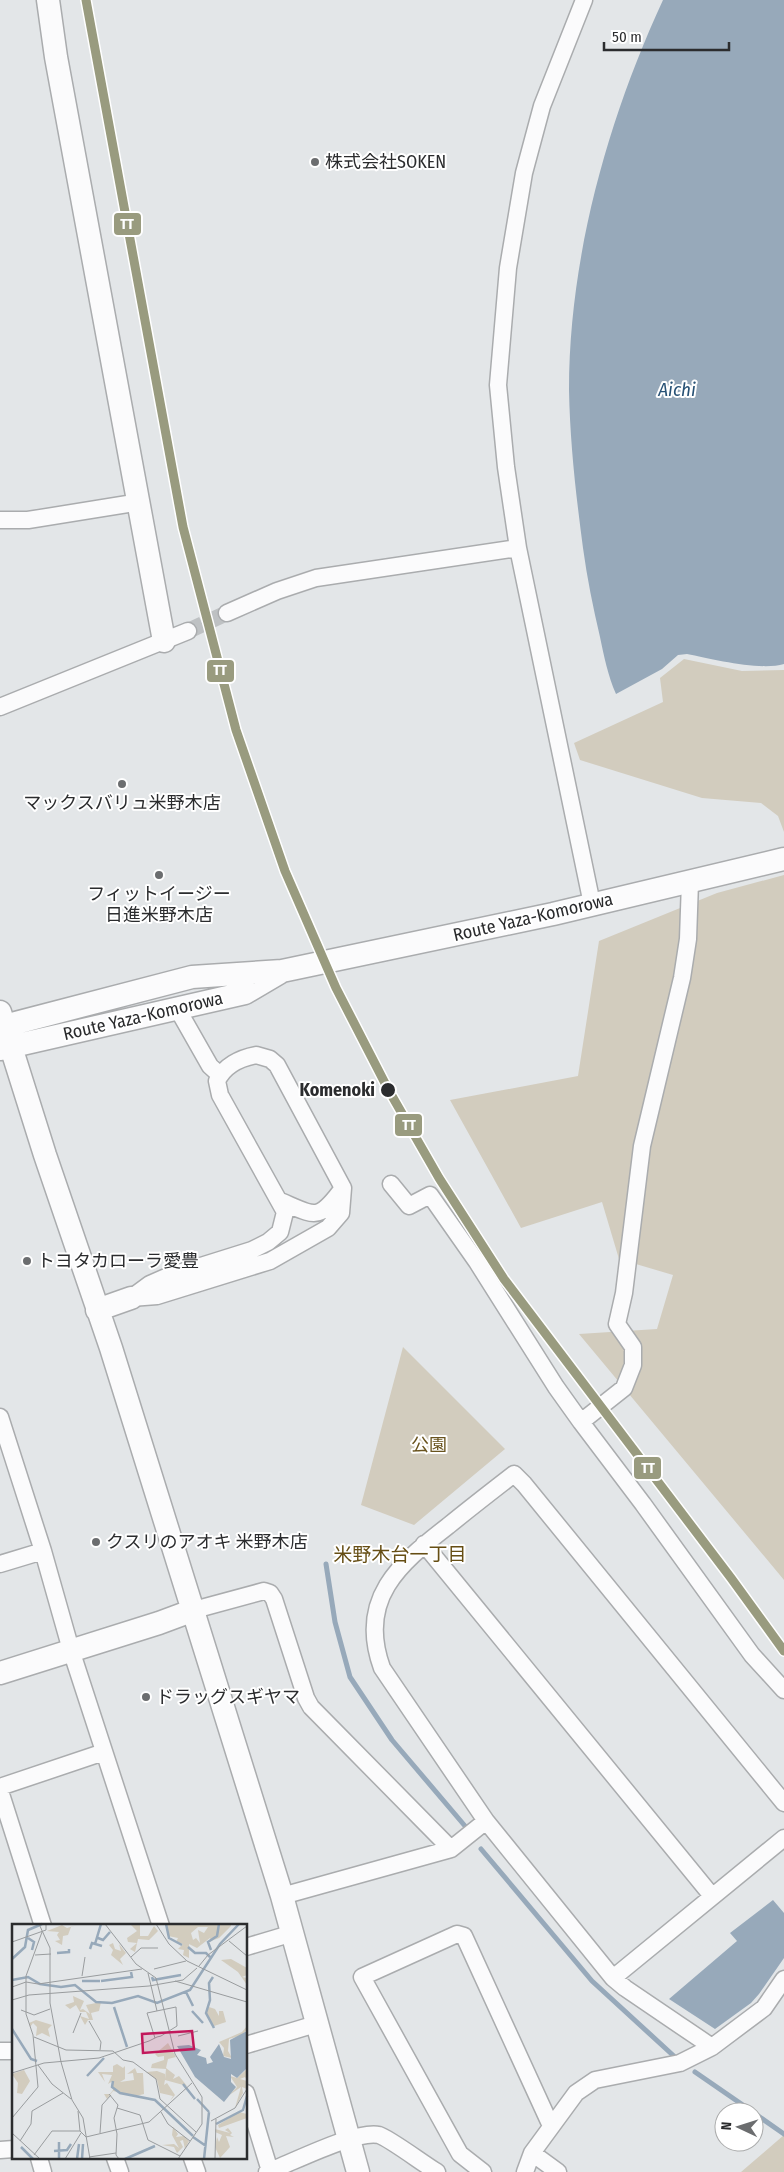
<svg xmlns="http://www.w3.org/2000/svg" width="784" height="2172" viewBox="0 0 784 2172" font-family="'Fira Sans Condensed','Noto Sans JP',sans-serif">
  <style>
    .green { fill: #d2ccbe }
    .water { fill: #97a9ba }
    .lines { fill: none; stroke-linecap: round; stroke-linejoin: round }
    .stream { stroke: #97a9ba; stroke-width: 5 }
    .street-tunnel { stroke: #bec1c3; stroke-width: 16; stroke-dasharray: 16 8; stroke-linecap: butt }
    .street-casing { stroke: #aaacae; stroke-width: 19 }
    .secondary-casing { stroke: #aaacae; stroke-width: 25 }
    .street { stroke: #fbfbfc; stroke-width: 16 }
    .secondary { stroke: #fbfbfc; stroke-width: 22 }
    .rail-1-casing { stroke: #fff; stroke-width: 12 }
    .rail-1 { stroke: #999b7f; stroke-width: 9 }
    .poi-dot { fill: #6b6d6f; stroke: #fff; stroke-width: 2 }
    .stop-dot { fill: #2b2c2e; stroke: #fff; stroke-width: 2 }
    .labels { text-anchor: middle; stroke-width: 4; stroke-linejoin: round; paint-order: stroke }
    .poi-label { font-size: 18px; fill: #2b2c2e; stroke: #fff; text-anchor: start }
    .street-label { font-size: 18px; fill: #2b2c2e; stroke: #fff }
    .stop-label { font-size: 18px; font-weight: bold; fill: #2b2c2e; stroke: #fff; text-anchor: end }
    .park-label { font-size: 18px; fill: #69531e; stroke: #fff }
    .water-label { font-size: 19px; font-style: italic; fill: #275175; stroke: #fff }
    .neighbourhood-label { font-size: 19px; fill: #664e14; stroke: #fff }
    .inset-river { fill: none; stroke: #97a9ba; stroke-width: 2.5 }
    .inset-road { fill: none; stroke: #999c9e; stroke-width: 1 }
    .view { fill: #c2185b; fill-opacity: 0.15; stroke: #c2185b; stroke-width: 2.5 }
    .inset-edge { fill: none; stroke: #2b2c2e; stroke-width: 2.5 }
    .line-badge { stroke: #fff; stroke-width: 2 }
    .badge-label { font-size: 14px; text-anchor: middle; font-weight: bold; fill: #fff }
  </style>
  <rect width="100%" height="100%" fill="#e3e6e8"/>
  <path class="green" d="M 684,659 L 742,671 L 784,670 L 784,832 L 778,816 L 761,803 L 702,798 L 580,760 L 574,743 L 663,702 L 660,678 Z
    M 784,875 L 784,1580 L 579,1334 L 657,1329 L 673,1275 L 619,1259 L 602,1202 L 521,1228 L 450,1100 L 578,1076 L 599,941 L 717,893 Z
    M 403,1347 L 505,1449 L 414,1525 L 361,1505 Z
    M 784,2135 L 784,2172 L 741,2172 Z"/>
  <path class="water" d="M 663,0 L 784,0 L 784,664 C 760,671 712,659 687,654 L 678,655 L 662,669 L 616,694 C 608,676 604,656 600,637 C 593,607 587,578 583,548 C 576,495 570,443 569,390 C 569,257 608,119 663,0 Z
    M 773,1900 L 784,1913 L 784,1958 L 759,1994 L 751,2003 L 715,2029 L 669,1999 L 737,1941 L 730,1933 Z"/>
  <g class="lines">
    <path class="stream" d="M 326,1564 L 335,1622 L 350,1677 L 392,1740 L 465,1826
      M 481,1849 L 592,1981 L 676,2058
      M 695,2072 L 753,2112
      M 754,2113 L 784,2134"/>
    <path class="street-tunnel" d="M 188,631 L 227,613"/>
    <g class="street-casing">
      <path id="street" d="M 584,0 L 542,106 L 524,173 L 508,268 L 498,385 L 506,467 L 518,548 L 592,904
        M 0,520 L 28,520 L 140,502
        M 227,613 L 277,591 L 316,578 L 518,548
        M 0,707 L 188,631
        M 177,1008 L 210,1066 L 220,1075
        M 256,1055 L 270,1059 L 277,1065 L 343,1188 L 341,1213 L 328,1228 L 270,1261 L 157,1296 L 131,1298 L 150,1284 L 166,1277 L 252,1250 L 268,1242 L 280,1232 L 285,1212 L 220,1095 L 217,1081 C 224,1066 240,1058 256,1055 Z
        M 391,1184 L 409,1206 L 430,1195 L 477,1262 L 556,1387 L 581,1422 L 643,1504 L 752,1655 L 784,1690
        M 280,1201 C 316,1216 318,1222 343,1188
        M 0,1417 L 43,1551 L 71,1650 L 161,1926
        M 581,1422 L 624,1388 L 633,1365 L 633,1347 L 617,1324 L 624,1293 L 642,1146 L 682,978 L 688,939 L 690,882
        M 424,1544 L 712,1896
        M 0,1564 L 43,1551
        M 194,1610 L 264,1591 L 270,1593 L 274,1599 L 306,1698 L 311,1707 L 451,1849
        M 0,1787 L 104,1752
        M 0,1791 L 43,1926
        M 282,1896 L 451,1849 L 486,1821
        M 246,1947 L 293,1933
        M 613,1978 L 784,1838
        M 246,2045 L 316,2024
        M 712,2047 L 625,1988 L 613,1978 L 486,1821 L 382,1668 C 357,1599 399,1564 448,1526 C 470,1508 492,1491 514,1474 L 524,1484 L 784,1803
        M 0,2051 L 14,2051
        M 246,2093 L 270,2171
        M 0,2150 L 14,2149
        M 532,2153 L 558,2172
        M 39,2158 L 43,2172
        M 115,2158 L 120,2172
        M 192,2158 L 197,2172
        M 267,2172 C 292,2163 355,2130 379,2135 C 389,2138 425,2165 437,2172
        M 483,2172 L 460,2154 L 362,1977 L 457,1934 L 464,1936 L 551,2126
        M 525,2172 L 532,2153 L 576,2093 L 595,2080 L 680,2063 L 712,2047 L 764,2008 L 784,1979"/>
    </g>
    <g class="secondary-casing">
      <path id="secondary" d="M 48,0 L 56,57 L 164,641
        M 0,1012 L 45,1155 L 111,1348 L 282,1896 L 358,2172
        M 0,1027 L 192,977 L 282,971 L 553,914 L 784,859
        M 0,1049 L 245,993 L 279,973
        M 97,1310 L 131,1298
        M 0,1673 L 159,1623 L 194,1610"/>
    </g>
    <use href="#street" class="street"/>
    <use href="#secondary" class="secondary"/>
    <g class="rail-1-casing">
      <path id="rail-1" d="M 86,0 L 183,527 L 236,730 L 285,871 L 336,988 L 388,1089 L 439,1178 L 504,1279 L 731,1578 L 784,1651"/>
    </g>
    <use href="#rail-1" class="rail-1"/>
  </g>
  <g class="poi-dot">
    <circle cx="315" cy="162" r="5"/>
    <circle cx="122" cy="784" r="5"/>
    <circle cx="159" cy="875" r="5"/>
    <circle cx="27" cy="1261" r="5"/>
    <circle cx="96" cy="1542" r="5"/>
    <circle cx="146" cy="1697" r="5"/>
  </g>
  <circle class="stop-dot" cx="388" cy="1090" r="8"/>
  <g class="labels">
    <g class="poi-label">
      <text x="325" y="168">株式会社SOKEN</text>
      <text x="122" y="809" text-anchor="middle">マックスバリュ米野木店</text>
      <text x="159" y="900" text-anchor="middle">フィットイージー<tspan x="159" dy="21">日進米野木店</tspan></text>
      <text x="37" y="1267">トヨタカローラ愛豊</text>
      <text x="106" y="1548">クスリのアオキ 米野木店</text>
      <text x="156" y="1703">ドラッグスギヤマ</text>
    </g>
    <g class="street-label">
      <text transform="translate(533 917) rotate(-13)" y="6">Route Yaza-Komorowa</text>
      <text transform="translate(143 1016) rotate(-13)" y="6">Route Yaza-Komorowa</text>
    </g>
    <g class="stop-label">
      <text x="375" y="1096">Komenoki</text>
    </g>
    <g class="park-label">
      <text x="429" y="1451">公園</text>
    </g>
    <g class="water-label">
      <text x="677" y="396">Aichi</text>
    </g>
    <g class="neighbourhood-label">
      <text x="400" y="1561">米野木台一丁目</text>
    </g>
  </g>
  <g transform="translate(12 1924)">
    <rect width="235" height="235" fill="#e3e6e8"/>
    <path d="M 118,0 L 128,0 L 128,12 L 136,12 L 142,2 L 146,7 L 137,16 L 126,15 L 123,28 L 118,25 L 125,19 L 116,18 L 115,14 L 125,7 ZM 154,0 L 219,0 L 219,2 L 207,14 L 199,17 L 198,14 L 185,24 L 177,20 L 177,34 L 171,31 L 172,26 L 166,25 L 171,20 L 164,18 L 166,14 L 156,12 ZM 186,3 L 196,3 L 192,9 L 186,6 L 188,19 L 184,14 L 181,16 L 179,9 ZM 50,1 L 55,4 L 65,1 L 59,3 L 56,11 L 51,12 L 50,21 L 43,17 L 48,16 L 45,11 L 47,8 L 35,7 ZM 101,19 L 103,25 L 109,27 L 107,20 L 114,29 L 108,35 L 111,41 L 99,31 L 101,26 L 97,21 ZM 219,35 L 235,44 L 235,51 L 230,53 L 235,54 L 235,61 L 226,48 L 209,36 ZM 61,72 L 72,77 L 68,86 L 71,85 L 78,90 L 74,81 L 89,78 L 87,87 L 79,89 L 81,96 L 76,96 L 73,101 L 68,92 L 77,95 L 74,88 L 68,88 L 64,81 L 58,85 L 53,81 L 62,78 ZM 197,83 L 203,85 L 207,92 L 207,87 L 211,87 L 214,98 L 202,102 L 194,89 ZM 24,96 L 40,101 L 36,105 L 38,113 L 30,109 L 24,112 L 25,103 L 21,99 L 18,103 L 17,99 ZM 235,102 L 235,105 L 231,111 L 217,115 L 216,127 L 220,134 L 211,132 L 212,124 L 207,118 L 230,108 ZM 156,119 L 164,133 L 156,135 L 154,144 L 163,151 L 161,155 L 167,152 L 175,162 L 153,156 L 152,161 L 155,159 L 163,171 L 158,177 L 161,172 L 148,169 L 145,156 L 134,148 L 145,147 L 153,150 L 153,155 L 154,145 L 139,144 L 140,140 L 152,136 L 152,132 L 146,133 L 143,130 ZM 105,140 L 111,144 L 113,142 L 113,155 L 108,158 L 122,156 L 121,149 L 115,150 L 123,144 L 125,149 L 131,149 L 132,170 L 124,172 L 101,167 L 95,175 L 92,170 L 98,170 L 101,166 L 101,157 L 96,160 L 100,151 L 90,150 L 93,158 L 86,148 L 101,148 L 101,142 ZM 235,145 L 235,156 L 233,153 L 228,155 L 235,157 L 235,165 L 230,163 L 231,169 L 223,184 L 229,163 L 216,172 L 225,163 L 218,152 L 225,154 ZM 12,146 L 18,157 L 10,170 L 5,169 L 6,159 L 0,150 ZM 227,188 L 235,190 L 235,194 L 207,204 L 206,201 ZM 161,203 L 166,210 L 164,213 L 172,212 L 177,217 L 173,225 L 171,216 L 168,217 L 171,223 L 165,229 L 162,223 L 150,221 L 162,220 L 167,224 L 160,211 ZM 216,204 L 220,209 L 218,211 L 222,213 L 214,212 L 218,223 L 208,234 L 203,223 L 205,213 L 207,218 L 210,211 L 203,208 L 203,205 L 218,209 L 213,206 Z" fill="#d2ccbe" fill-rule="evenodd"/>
    <path d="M 235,107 L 235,144 L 225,154 L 219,150 L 219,158 L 224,163 L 212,178 L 183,153 L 165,122 L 177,121 L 189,126 L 185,131 L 194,134 L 195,140 L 201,138 L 198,133 L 207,120 L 212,133 L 219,135 L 218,116 Z" fill="#97a9ba"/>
    <path class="inset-river" d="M 154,0 L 157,14 L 170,21M 16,14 L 22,18 L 20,26M 86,14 L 91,16 L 98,8M 83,20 L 89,0M 176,23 L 183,29 L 194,29 L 198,33M 78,25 L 80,19 L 90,22M 199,26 L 196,18 L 205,12 L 207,0M 45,29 L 57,28 L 57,25M 0,35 L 13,23 L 16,6 L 30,0M 140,53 L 141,56 L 169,51M 201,53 L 197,59 L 198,76 L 194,89 L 202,104M 0,56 L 16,53 L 28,60 L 49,63 L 63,61 L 84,78 L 100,79 L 126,72 L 145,79 L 178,66 L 208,20 L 227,0M 70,57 L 88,57M 89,57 L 120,53 L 119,48M 174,68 L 181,82M 102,83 L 115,123M 180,87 L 191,99M 0,105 L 19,135 L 25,137M 75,152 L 92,134M 101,157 L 100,163 L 108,169 L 143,176 L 181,212M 171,160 L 183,175M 185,175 L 197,188M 204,200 L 231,186 L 235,172M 181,213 L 194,222M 47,218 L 47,235M 9,223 L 21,235M 42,227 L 55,226 L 59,220M 65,235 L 67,220M 70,235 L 71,220M 113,235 L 143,222M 192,235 L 197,188"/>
    <path class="inset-road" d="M 27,0 L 38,24 L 38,79 L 49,138 L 60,176 L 71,194 L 78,235M 93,0 L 124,40 L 144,54 L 163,130 L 190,173 L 190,200 L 166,235M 144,0 L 157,20 L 175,37 L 235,66M 217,17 L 235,32M 0,18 L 34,6 L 34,0M 23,31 L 39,30M 119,33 L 129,24 L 146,24M 187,42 L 196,31 L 235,2M 142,45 L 174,37M 136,49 L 145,87M 70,52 L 73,33M 163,57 L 235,78M 0,63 L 14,58 L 26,60 L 130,45M 0,76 L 17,71 L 137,62 L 171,56 L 185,44M 9,86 L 22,91 L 38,85M 77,97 L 89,118 L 88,126M 61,109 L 69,89M 166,112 L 186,107M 22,113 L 54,126 L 101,127 L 111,136 L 121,138 L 144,155 L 148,175 L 184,208M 26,141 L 40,160 L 59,175M 0,149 L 32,139 L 87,134 L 137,117 L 145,113 L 149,112 L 165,102 L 164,83 L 135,89 L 143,114M 97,170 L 106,181 L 102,194 L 105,210 L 104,231 L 107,235M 105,184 L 128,191 L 136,216 L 168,232M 66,187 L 68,207 L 74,213M 149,188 L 156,200 L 178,217M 0,194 L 26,163 L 21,111 L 14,90 L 14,52 L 30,8M 199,197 L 223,184 L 235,165M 0,209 L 28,235M 88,209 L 90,181 L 99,171M 74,213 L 137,198 L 180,159M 8,217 L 19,200 L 20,187 L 51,169M 22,231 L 40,207 L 68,207M 77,233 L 104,229M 53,235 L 69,209M 203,235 L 204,195"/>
    <path class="view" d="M 180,107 L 182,125 L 131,129 L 130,110 Z"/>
    <rect width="235" height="235" class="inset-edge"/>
  </g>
  <g class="line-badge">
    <rect x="113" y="212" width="29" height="24" rx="5" fill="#999b7f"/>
    <rect x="206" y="659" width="29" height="24" rx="5" fill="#999b7f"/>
    <rect x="394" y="1113" width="29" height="24" rx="5" fill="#999b7f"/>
    <rect x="633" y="1456" width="29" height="24" rx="5" fill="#999b7f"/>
  </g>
  <g class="badge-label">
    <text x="127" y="229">TT</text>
    <text x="220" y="675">TT</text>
    <text x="409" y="1130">TT</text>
    <text x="648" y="1473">TT</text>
  </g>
  <g transform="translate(739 2127) rotate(274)"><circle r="24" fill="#ffffff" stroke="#aaabab"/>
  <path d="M0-4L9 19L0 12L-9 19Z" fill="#6b6d6f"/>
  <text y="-8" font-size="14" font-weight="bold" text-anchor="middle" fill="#2b2c2e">N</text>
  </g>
  <path d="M604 42v8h125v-8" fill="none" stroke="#2b2c2e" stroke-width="2.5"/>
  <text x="612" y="42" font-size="15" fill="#2b2c2e" stroke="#ffffff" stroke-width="4" paint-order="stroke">50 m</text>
</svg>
